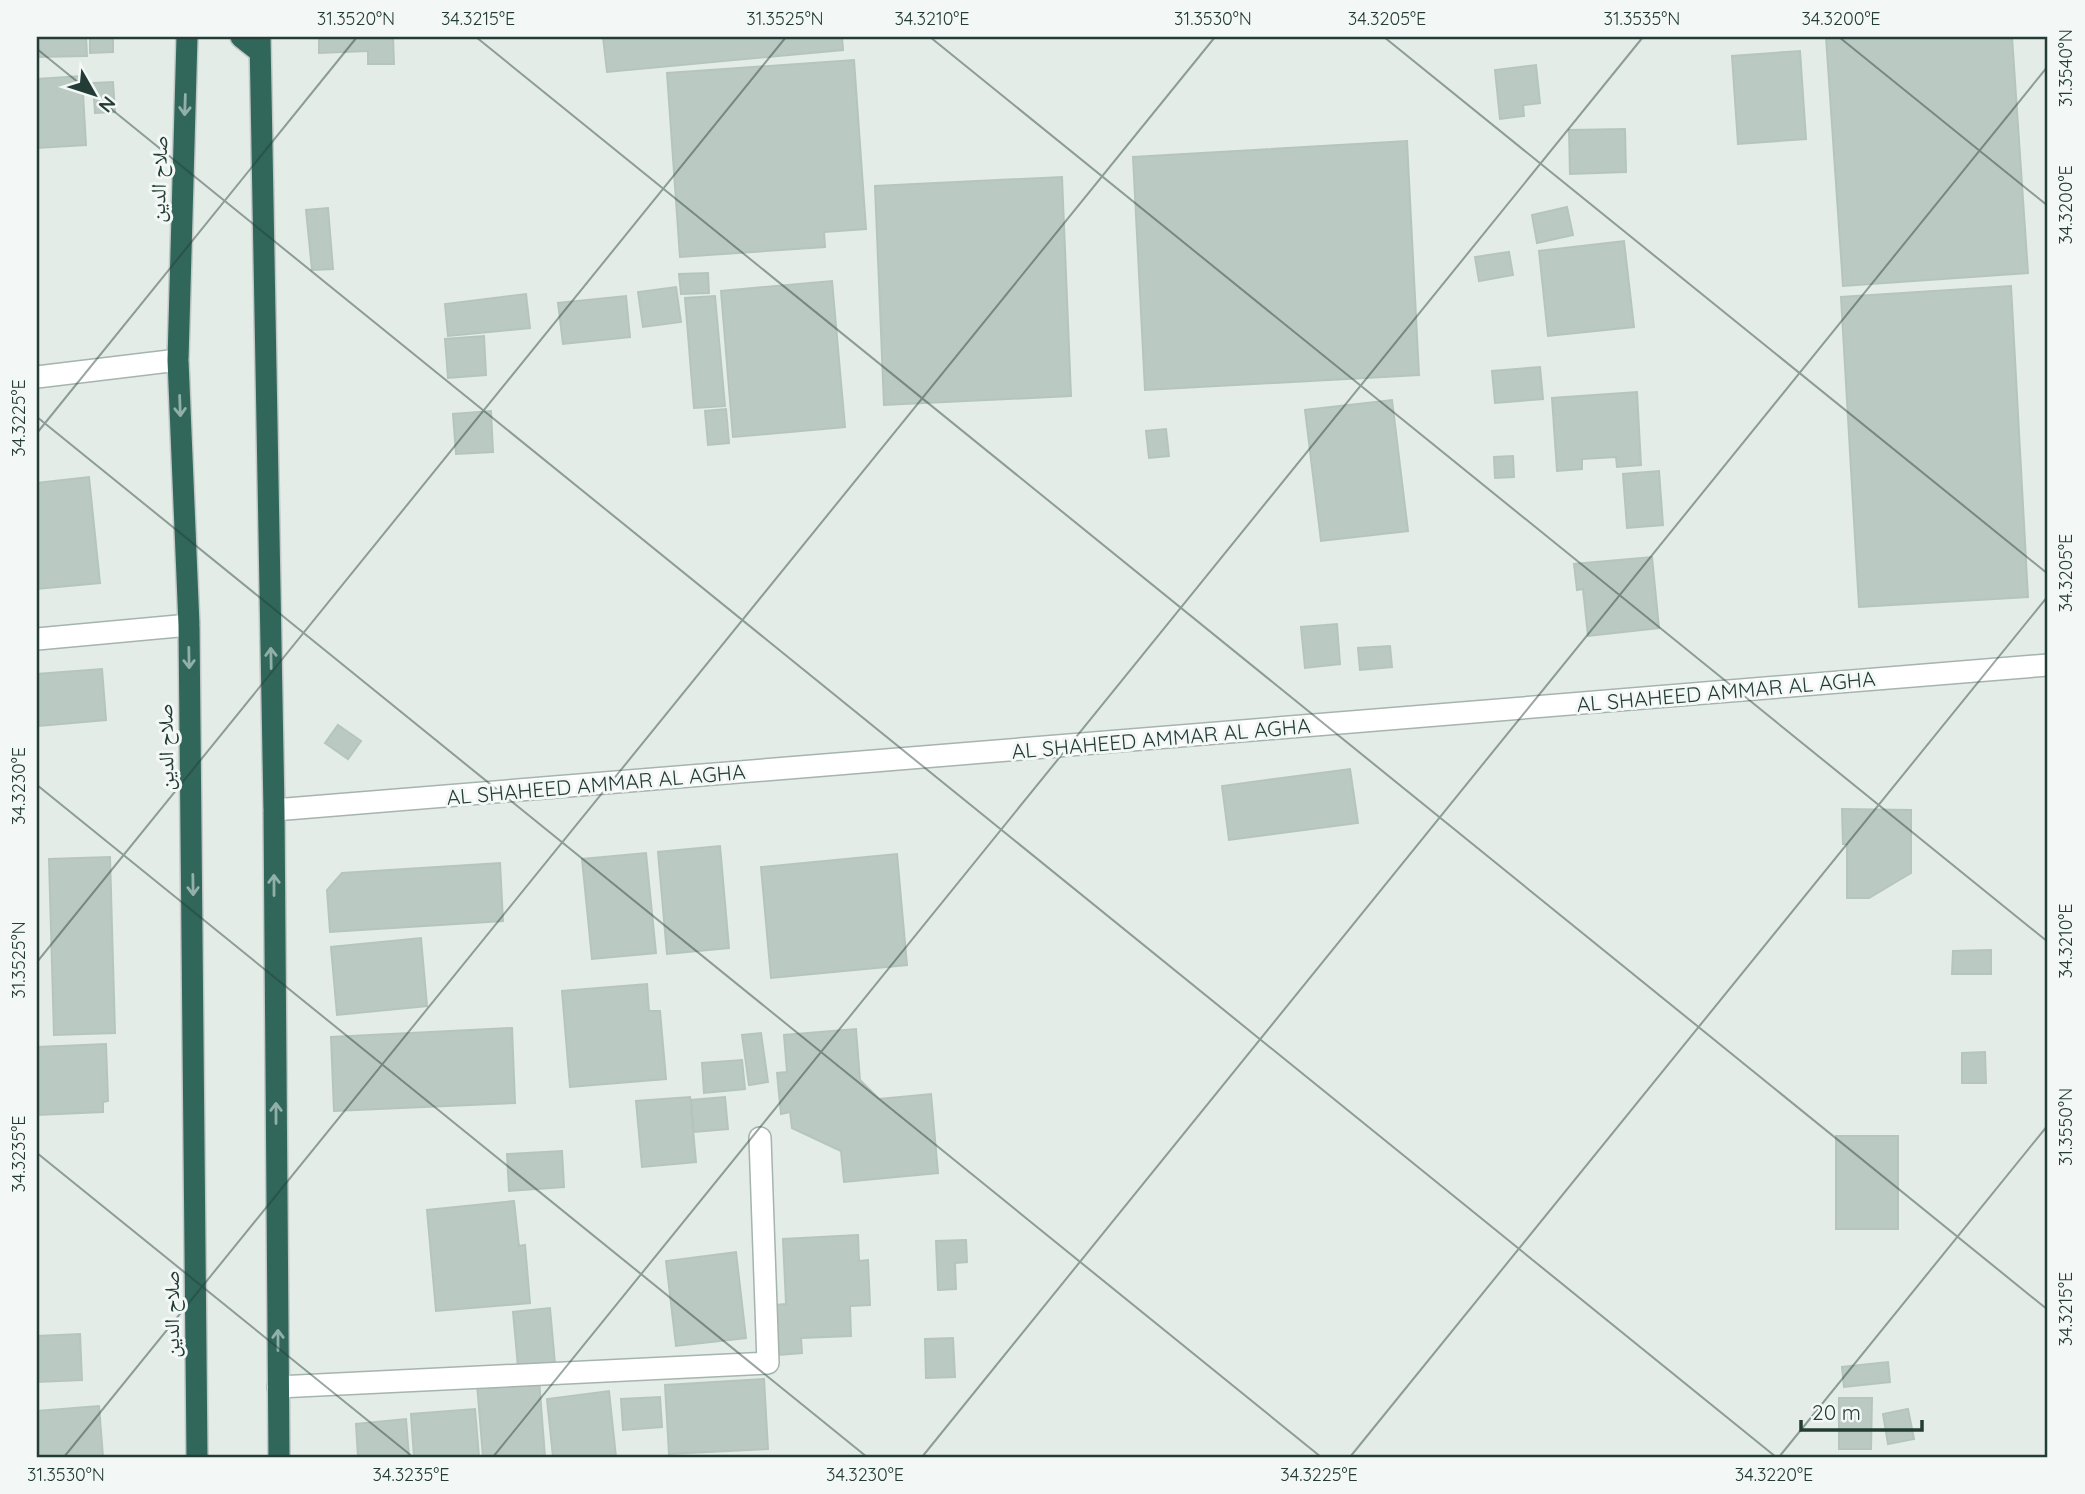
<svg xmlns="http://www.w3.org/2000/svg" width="2085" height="1494" viewBox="0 0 2085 1494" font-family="Quicksand,'Noto Naskh Arabic',sans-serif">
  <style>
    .building { fill: #bbc9c3; stroke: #b5c5be; stroke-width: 2 }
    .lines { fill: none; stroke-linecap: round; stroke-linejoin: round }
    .minor-casing { stroke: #a6b4ae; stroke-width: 24 }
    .highway-casing { stroke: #c1c8c6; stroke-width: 24 }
    .minor { stroke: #fff; stroke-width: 21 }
    .highway { stroke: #30675a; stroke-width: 21 }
    .oneway { stroke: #92b0a8 }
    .ticks { fill: none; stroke: #233c35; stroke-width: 2; stroke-opacity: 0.45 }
    .labels { text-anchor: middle; stroke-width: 6; stroke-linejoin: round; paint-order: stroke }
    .street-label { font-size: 21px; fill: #233c35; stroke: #f3f8f6 }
    .neatline { fill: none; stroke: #233c35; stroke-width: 2.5 }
    .ticks-label { font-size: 18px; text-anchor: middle; fill: #233c35 }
  </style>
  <rect width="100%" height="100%" fill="#e3ece7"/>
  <path class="building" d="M 37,37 L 86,37 L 87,56 L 37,57 Z
    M 90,37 L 113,37 L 113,52 L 90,53 Z
    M 319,37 L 393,37 L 394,64 L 368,64 L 368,51 L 319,53 Z
    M 603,37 L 842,37 L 843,50 L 607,72 Z
    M 1826,37 L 2012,37 L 2028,273 L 1843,286 Z
    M 1800,51 L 1806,139 L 1738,144 L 1732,56 Z
    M 854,60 L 866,229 L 824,232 L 825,247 L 680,257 L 667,73 Z
    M 1536,65 L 1540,103 L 1523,105 L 1524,116 L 1500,119 L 1495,70 Z
    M 82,76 L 86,145 L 37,148 L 37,79 Z
    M 113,82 L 115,112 L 95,113 L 93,83 Z
    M 1625,129 L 1626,172 L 1570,174 L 1569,130 Z
    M 1407,141 L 1419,375 L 1145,390 L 1133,157 Z
    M 1062,177 L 1071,396 L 884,405 L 875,186 Z
    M 1567,207 L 1573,235 L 1537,243 L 1532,215 Z
    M 328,208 L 333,269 L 312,270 L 306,210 Z
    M 1624,241 L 1634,327 L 1548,336 L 1539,251 Z
    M 1509,252 L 1513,275 L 1479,281 L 1475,257 Z
    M 708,273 L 709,293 L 681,294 L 679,274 Z
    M 832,281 L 845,427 L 733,437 L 721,291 Z
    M 2011,286 L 2028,597 L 1859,607 L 1841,297 Z
    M 676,287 L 681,322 L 643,327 L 638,292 Z
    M 526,294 L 530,328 L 448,336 L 445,304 Z
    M 626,296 L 630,337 L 563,344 L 558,303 Z
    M 715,296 L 725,406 L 694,408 L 685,298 Z
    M 484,336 L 486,375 L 448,378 L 445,339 Z
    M 1540,367 L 1543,399 L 1495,403 L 1492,371 Z
    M 1637,392 L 1641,465 L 1617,467 L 1616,457 L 1582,459 L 1582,469 L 1557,471 L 1552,398 Z
    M 1392,400 L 1408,531 L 1321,541 L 1305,410 Z
    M 726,409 L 729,443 L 708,445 L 705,411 Z
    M 491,411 L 493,452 L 456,454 L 453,414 Z
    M 1166,429 L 1169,456 L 1149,458 L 1146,431 Z
    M 1513,456 L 1514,477 L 1495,478 L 1494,457 Z
    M 1659,471 L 1663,525 L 1627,528 L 1623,474 Z
    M 89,477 L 100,583 L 37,589 L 37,483 Z
    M 1652,557 L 1659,628 L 1588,636 L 1583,589 L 1577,590 L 1574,564 Z
    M 1337,624 L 1340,664 L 1305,668 L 1301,627 Z
    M 1390,646 L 1392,667 L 1360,670 L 1358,648 Z
    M 102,669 L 106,720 L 39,726 L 37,674 Z
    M 338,725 L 361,741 L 348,759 L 325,743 Z
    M 1350,769 L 1358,823 L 1229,840 L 1222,786 Z
    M 1842,809 L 1911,810 L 1911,873 L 1869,898 L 1847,898 L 1847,844 L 1843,844 Z
    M 720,846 L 729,948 L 667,954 L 658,852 Z
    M 646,853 L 656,953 L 592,959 L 582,859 Z
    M 897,854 L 907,965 L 771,978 L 761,867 Z
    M 110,857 L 115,1033 L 54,1035 L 49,859 Z
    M 500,863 L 503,921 L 330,932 L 327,890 L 342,873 Z
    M 421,938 L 427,1006 L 337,1015 L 331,947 Z
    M 1991,950 L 1991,974 L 1952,974 L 1953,951 Z
    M 647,984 L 649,1011 L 660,1011 L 666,1079 L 570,1087 L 562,991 Z
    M 512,1028 L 515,1103 L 334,1111 L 331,1037 Z
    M 856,1029 L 860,1080 L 879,1099 L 931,1094 L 938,1173 L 844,1182 L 841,1151 L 792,1128 L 790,1112 L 781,1114 L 777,1073 L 787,1072 L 784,1035 Z
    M 761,1033 L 768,1082 L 749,1085 L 742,1035 Z
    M 106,1044 L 108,1101 L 103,1102 L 103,1112 L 37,1115 L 37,1047 Z
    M 1985,1052 L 1986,1083 L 1962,1083 L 1962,1053 Z
    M 742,1060 L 745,1089 L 704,1093 L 702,1063 Z
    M 690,1097 L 696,1162 L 642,1167 L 636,1101 Z
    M 725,1097 L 728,1129 L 694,1132 L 691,1100 Z
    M 1836,1136 L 1898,1136 L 1898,1229 L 1836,1229 Z
    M 562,1151 L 564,1187 L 509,1191 L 507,1154 Z
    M 514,1201 L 519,1246 L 525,1245 L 530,1303 L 436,1311 L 427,1210 Z
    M 858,1235 L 859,1261 L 868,1260 L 870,1305 L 850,1306 L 851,1336 L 801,1338 L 802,1353 L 779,1355 L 776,1305 L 786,1304 L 783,1239 Z
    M 966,1240 L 967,1262 L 955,1263 L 956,1289 L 938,1290 L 936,1241 Z
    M 736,1252 L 746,1338 L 676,1346 L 666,1261 Z
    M 550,1308 L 555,1364 L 518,1367 L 513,1312 Z
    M 80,1334 L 82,1380 L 37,1382 L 37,1336 Z
    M 953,1338 L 955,1377 L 926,1378 L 925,1339 Z
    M 1888,1362 L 1890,1382 L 1844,1387 L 1842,1367 Z
    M 539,1379 L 545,1457 L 483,1457 L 477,1384 Z
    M 764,1379 L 768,1449 L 669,1454 L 665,1385 Z
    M 609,1391 L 616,1457 L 553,1457 L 547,1399 Z
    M 660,1397 L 662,1427 L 623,1430 L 621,1399 Z
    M 1839,1398 L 1872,1398 L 1871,1449 L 1839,1449 Z
    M 99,1406 L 103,1457 L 37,1457 L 37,1411 Z
    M 475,1409 L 479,1457 L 414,1457 L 411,1414 Z
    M 1908,1409 L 1914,1439 L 1888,1444 L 1883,1414 Z
    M 406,1419 L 409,1457 L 358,1457 L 356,1424 Z"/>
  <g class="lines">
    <g class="minor-casing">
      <path id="minor" d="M 37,377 L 178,360
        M 37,639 L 189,625
        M 274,810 L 2048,665
        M 278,1387 L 768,1363 L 760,1138"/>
    </g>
    <g class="highway-casing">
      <path id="highway" d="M 187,37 L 178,360 L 189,625 L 197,1457
        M 241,37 L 260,52
        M 260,37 L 274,810 L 279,1457"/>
    </g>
    <use href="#minor" class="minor"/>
    <use href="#highway" class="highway"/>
  </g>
  <defs><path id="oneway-shaft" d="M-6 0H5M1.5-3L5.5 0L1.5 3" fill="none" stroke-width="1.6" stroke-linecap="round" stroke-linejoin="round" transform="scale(1.75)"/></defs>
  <g class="oneway">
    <use href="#oneway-shaft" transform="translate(185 105) rotate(92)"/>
    <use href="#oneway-shaft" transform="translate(180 406) rotate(88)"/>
    <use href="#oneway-shaft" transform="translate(189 658) rotate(89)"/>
    <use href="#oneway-shaft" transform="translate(271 658) rotate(-91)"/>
    <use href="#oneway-shaft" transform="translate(193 885) rotate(89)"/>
    <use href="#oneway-shaft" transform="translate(274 885) rotate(-90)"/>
    <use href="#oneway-shaft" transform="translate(276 1113) rotate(-90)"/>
    <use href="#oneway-shaft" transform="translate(278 1340) rotate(-90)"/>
  </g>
  <path class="ticks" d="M 476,37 L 2048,1310M 930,37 L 2048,942M 1384,37 L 2048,574M 1839,37 L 2048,206M 37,49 L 1776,1457M 37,417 L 1321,1457M 37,433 L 357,37M 37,785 L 867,1457M 37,962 L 786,37M 37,1153 L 413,1457M 64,1457 L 1215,37M 493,1457 L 1643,37M 922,1457 L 2048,66M 1350,1457 L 2048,596M 1779,1457 L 2048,1125"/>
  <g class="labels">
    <g class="street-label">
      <text transform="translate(159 179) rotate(-88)" y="7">صلاح الدين</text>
      <text transform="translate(1726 692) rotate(-5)" y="7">AL SHAHEED AMMAR AL AGHA</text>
      <text transform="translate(1161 739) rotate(-5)" y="7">AL SHAHEED AMMAR AL AGHA</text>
      <text transform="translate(166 747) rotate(-91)" y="7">صلاح الدين</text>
      <text transform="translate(596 785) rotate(-5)" y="7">AL SHAHEED AMMAR AL AGHA</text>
      <text transform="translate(172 1314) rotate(-90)" y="7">صلاح الدين</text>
    </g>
  </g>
  <rect width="2085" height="1494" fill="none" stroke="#f3f8f6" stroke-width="77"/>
  <g transform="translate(94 94) rotate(129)" stroke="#f3f8f6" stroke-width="5" paint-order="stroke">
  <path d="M0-5L12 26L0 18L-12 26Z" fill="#233c35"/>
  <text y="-10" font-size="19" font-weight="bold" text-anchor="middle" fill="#233c35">N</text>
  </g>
  <path d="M1801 1420v10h121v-10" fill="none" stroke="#233c35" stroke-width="3.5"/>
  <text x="1812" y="1420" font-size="21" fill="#233c35" stroke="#f3f8f6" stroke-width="5" paint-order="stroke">20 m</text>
  <rect x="38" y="38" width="2008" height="1418" class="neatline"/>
  <g class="ticks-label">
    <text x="356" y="25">31.3520°N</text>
    <text x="478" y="25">34.3215°E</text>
    <text x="785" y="25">31.3525°N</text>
    <text x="932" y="25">34.3210°E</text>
    <text x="1213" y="25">31.3530°N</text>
    <text x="1387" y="25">34.3205°E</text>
    <text x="1642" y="25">31.3535°N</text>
    <text x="1841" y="25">34.3200°E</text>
    <text transform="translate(2066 68) rotate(-90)" y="6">31.3540°N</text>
    <text transform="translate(2066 205) rotate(-90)" y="6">34.3200°E</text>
    <text transform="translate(19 418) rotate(-90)" y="6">34.3225°E</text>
    <text transform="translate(2066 573) rotate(-90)" y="6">34.3205°E</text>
    <text transform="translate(19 786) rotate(-90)" y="6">34.3230°E</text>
    <text transform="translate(2066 941) rotate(-90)" y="6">34.3210°E</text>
    <text transform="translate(19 960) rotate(-90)" y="6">31.3525°N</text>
    <text transform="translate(2066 1127) rotate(-90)" y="6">31.3550°N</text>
    <text transform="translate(19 1154) rotate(-90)" y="6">34.3235°E</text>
    <text transform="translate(2066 1309) rotate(-90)" y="6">34.3215°E</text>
    <text x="66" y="1481">31.3530°N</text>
    <text x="411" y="1481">34.3235°E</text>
    <text x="865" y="1481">34.3230°E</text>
    <text x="1319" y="1481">34.3225°E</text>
    <text x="1774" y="1481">34.3220°E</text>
  </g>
</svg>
